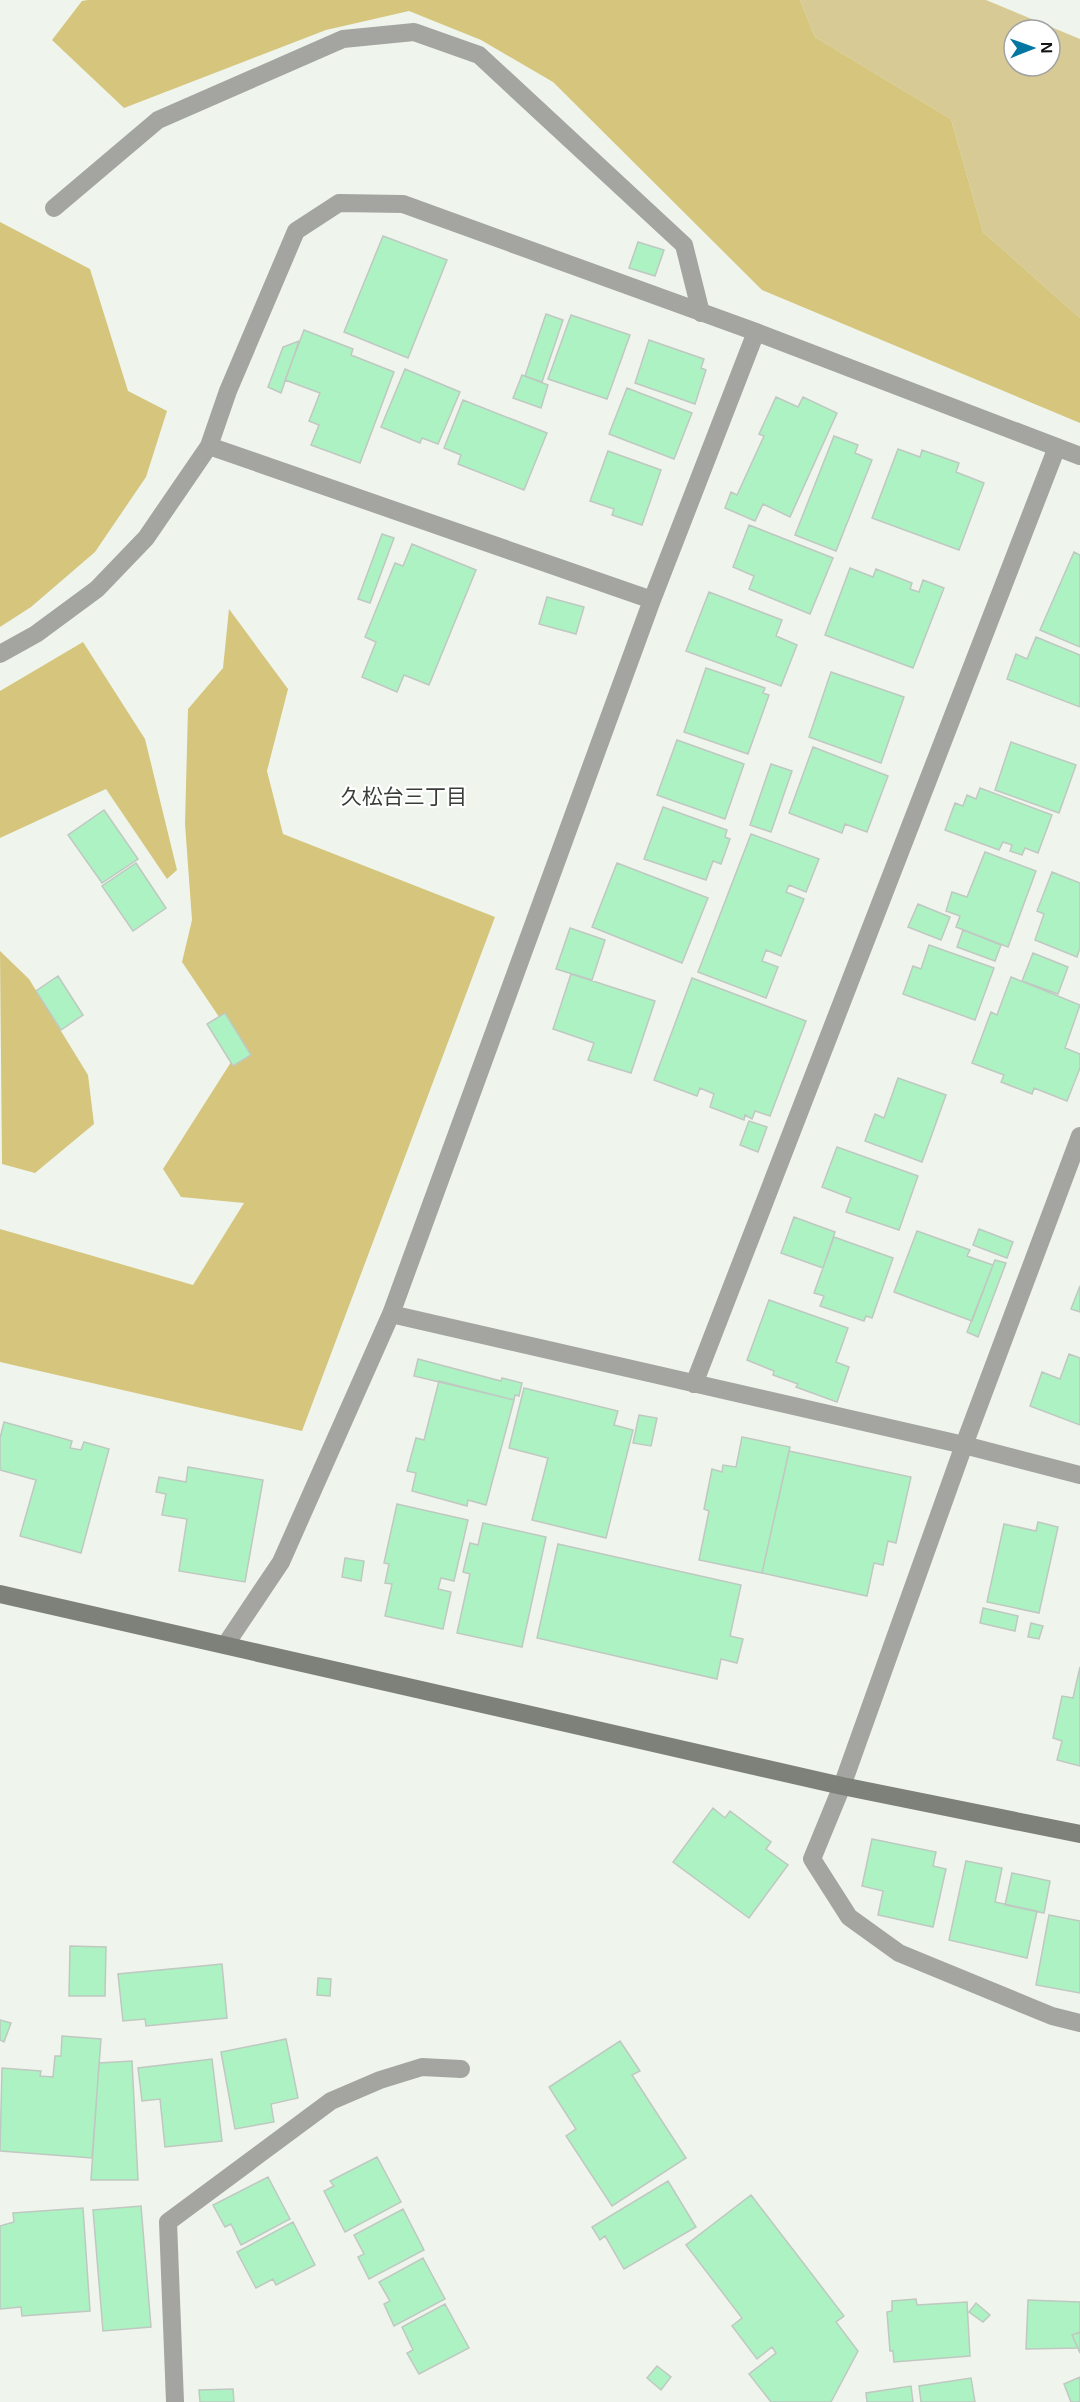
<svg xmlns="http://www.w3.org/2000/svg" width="1080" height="2402" viewBox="0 0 1080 2402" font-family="Arial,'Noto Sans JP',sans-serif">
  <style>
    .green { fill: #d7ca95; fill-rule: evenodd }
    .forest { fill: #d6c57d }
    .building { fill: #adf2c3; stroke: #bfc8c1; stroke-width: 1.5 }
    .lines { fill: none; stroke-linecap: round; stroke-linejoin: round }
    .lane { stroke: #a4a5a1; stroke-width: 18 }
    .street { stroke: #a4a5a1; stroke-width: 18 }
    .secondary { stroke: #7e807a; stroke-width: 18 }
    .labels { text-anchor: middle; stroke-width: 4.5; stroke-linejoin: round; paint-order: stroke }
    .neighbourhood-label { font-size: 21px; fill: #393d37; stroke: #fff }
  </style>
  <rect width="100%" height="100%" fill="#eff5ec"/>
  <path class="green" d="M 800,0 L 986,0 L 1080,39 L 1080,318 L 983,232 L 951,119 L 815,37 ZM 1014,30 L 1050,30 L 1050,66 L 1014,66 Z"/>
  <path class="forest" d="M 88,0 L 800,0 L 815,37 L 951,119 L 983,232 L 1080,318 L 1080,423 L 762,290 L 553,82 L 481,40 L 409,11 L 326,30 L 124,108 L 52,40 L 82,1 Z
    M 0,222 L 90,269 L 128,391 L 167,411 L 146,477 L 95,552 L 31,607 L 0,627 Z
    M 229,609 L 288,689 L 267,771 L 283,834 L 495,917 L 302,1431 L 0,1362 L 0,1229 L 193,1285 L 244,1203 L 181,1197 L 163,1169 L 240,1048 L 182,962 L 192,920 L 185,824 L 188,709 L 223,668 Z
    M 83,642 L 145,739 L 177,870 L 167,879 L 106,789 L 0,838 L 0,691 Z
    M 0,951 L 29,979 L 88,1075 L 94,1124 L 35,1173 L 2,1164 Z"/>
  <path class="building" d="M 383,236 L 447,260 L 408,358 L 344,332 Z
    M 638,242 L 664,250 L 655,276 L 629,268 Z
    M 546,314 L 563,320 L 542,382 L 525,376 Z
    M 571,315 L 630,335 L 607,399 L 548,379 Z
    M 304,330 L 353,349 L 351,355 L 394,372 L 360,463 L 311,445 L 319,425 L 309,421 L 320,393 L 285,380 Z
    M 649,340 L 704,359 L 701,368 L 706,370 L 695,404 L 635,383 Z
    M 299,341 L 281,393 L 268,387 L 283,347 Z
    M 405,369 L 460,392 L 438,444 L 422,438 L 420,443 L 381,427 Z
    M 522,375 L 548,385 L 541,408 L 513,398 Z
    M 627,388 L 692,413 L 674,459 L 609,434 Z
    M 776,397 L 798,407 L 803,397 L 837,413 L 790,517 L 763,504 L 755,521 L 725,508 L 731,492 L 737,495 L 764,436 L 759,434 Z
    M 463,400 L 547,433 L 524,490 L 458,464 L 461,455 L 444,448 Z
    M 834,436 L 858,445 L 855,453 L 872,460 L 836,551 L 795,535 Z
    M 898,449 L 920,457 L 922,450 L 959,463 L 956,472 L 984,483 L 959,550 L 872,518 Z
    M 608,451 L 661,470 L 642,525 L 612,515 L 614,509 L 590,501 Z
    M 749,525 L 833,558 L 810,614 L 749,589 L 754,576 L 733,567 Z
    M 382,534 L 394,538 L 370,603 L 358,599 Z
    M 412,544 L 476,570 L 429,685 L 404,675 L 397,692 L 362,677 L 376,642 L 365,637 L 395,563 L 403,566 Z
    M 1074,552 L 1080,555 L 1080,647 L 1040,630 Z
    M 850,568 L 873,577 L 876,569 L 912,583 L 910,589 L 919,592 L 923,580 L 944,588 L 913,668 L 825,635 Z
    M 709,592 L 782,620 L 776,636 L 797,645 L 781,686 L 686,651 Z
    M 547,597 L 584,607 L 576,634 L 539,624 Z
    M 1036,637 L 1080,655 L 1080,707 L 1007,679 L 1016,654 L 1027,659 Z
    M 706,668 L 765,688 L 763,693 L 769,695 L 748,754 L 684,732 Z
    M 831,672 L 904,697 L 881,763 L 809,737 Z
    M 677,740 L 744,764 L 725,819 L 657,795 Z
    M 1011,742 L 1076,765 L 1059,813 L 995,790 Z
    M 813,747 L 888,776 L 867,832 L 845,824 L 842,833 L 789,813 Z
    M 771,764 L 792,771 L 771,832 L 750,825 Z
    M 980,788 L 1052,815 L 1038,853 L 1025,848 L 1022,855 L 1010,851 L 1012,845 L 1003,842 L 999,850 L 945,830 L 955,803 L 963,806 L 967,795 L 976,799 Z
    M 663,807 L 727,830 L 725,837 L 730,839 L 721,864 L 713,861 L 706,880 L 644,859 Z
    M 104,810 L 138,859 L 102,883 L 68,835 Z
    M 751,834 L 819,859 L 806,892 L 789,885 L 786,892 L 804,899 L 781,956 L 766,950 L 762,961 L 778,967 L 766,998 L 698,972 Z
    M 985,852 L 1036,871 L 1008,947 L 956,927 L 960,916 L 946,911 L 952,892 L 967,897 Z
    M 136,863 L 166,908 L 133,931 L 102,886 Z
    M 617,863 L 708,898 L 682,963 L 592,927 Z
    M 1052,872 L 1080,883 L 1080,948 L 1077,957 L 1035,940 L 1044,914 L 1037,911 Z
    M 918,904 L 950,917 L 941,940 L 908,927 Z
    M 570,928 L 605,940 L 592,980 L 556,969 Z
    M 963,930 L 1001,945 L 995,961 L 957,947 Z
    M 929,945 L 994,968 L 975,1020 L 903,994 L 913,966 L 921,969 Z
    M 1033,953 L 1068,967 L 1058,994 L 1022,981 Z
    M 571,974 L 655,1001 L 631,1073 L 588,1060 L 594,1043 L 553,1029 Z
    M 58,976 L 83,1015 L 61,1030 L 36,991 Z
    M 1011,977 L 1080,1005 L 1065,1048 L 1080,1054 L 1080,1068 L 1067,1101 L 1034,1088 L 1032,1094 L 1001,1082 L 1004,1075 L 972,1063 L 991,1012 L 997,1015 Z
    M 692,978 L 806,1021 L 770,1116 L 755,1111 L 752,1119 L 745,1115 L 744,1120 L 710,1107 L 714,1094 L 700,1088 L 697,1096 L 654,1080 Z
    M 225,1013 L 251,1055 L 233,1066 L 207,1024 Z
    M 898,1078 L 946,1095 L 922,1162 L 865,1141 L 875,1114 L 884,1118 Z
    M 749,1121 L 767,1127 L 758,1152 L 740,1145 Z
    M 837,1147 L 918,1176 L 899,1230 L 846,1212 L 851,1198 L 822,1187 Z
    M 794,1217 L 835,1232 L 823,1268 L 781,1253 Z
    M 979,1229 L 1013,1242 L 1007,1258 L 973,1245 Z
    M 917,1231 L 970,1250 L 967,1256 L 993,1265 L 972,1321 L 894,1292 Z
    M 834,1237 L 893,1258 L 872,1318 L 866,1316 L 864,1321 L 820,1306 L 824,1296 L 814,1293 Z
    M 995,1260 L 1006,1263 L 978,1337 L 967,1332 Z
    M 1080,1286 L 1080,1312 L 1071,1309 Z
    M 769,1300 L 848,1328 L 836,1362 L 849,1367 L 837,1402 L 796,1387 L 798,1384 L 773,1375 L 774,1371 L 747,1360 Z
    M 1069,1354 L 1080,1358 L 1080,1425 L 1030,1406 L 1042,1372 L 1060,1379 Z
    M 418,1359 L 501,1381 L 502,1378 L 522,1383 L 519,1396 L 515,1395 L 514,1400 L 414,1376 Z
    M 439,1381 L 514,1400 L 486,1505 L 468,1500 L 467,1506 L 412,1491 L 416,1473 L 407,1471 L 416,1438 L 424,1440 Z
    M 524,1388 L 618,1411 L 614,1425 L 633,1430 L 606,1538 L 532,1520 L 548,1458 L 509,1448 Z
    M 639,1415 L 657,1418 L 651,1446 L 633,1443 Z
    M 4,1422 L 72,1441 L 70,1448 L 81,1450 L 84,1442 L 109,1449 L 81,1553 L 20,1536 L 36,1480 L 0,1470 L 0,1438 Z
    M 742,1437 L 790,1447 L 762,1573 L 699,1560 L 709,1511 L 704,1509 L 712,1469 L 722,1472 L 723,1465 L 736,1467 Z
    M 789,1451 L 911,1477 L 896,1543 L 888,1541 L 883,1565 L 874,1563 L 867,1596 L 762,1573 Z
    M 188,1467 L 263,1480 L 245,1582 L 179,1571 L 187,1519 L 162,1515 L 166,1494 L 156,1492 L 159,1477 L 186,1482 Z
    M 397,1504 L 468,1520 L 454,1581 L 441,1578 L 438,1589 L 451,1592 L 443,1629 L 385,1616 L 392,1584 L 385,1583 L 389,1564 L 384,1563 Z
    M 1038,1522 L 1058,1527 L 1039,1613 L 987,1602 L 1004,1524 L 1036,1531 Z
    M 483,1523 L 546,1537 L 522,1647 L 457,1633 L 470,1574 L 463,1572 L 470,1543 L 478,1545 Z
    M 558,1544 L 741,1585 L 730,1636 L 743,1639 L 737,1663 L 721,1659 L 717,1679 L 537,1638 Z
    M 345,1558 L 364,1561 L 361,1581 L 342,1577 Z
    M 983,1608 L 1018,1616 L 1015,1631 L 980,1623 Z
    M 1031,1623 L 1043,1626 L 1039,1639 L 1028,1637 Z
    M 1080,1667 L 1080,1766 L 1057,1760 L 1062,1741 L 1053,1738 L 1062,1696 L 1073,1698 Z
    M 713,1808 L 725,1818 L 730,1811 L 771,1842 L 766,1849 L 788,1865 L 749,1918 L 673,1862 Z
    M 872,1839 L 936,1852 L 933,1866 L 946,1869 L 933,1927 L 878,1915 L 883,1891 L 862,1886 Z
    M 966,1861 L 1002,1868 L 995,1902 L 1037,1911 L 1027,1958 L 949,1940 Z
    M 1012,1873 L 1050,1881 L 1044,1913 L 1005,1905 Z
    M 1049,1915 L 1080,1921 L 1080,1993 L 1036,1985 Z
    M 70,1946 L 106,1947 L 105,1996 L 69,1996 Z
    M 222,1964 L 227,2018 L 146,2026 L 145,2019 L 123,2021 L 118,1974 Z
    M 318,1978 L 331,1979 L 330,1996 L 317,1995 Z
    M 0,2020 L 11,2023 L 4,2042 L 0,2040 Z
    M 62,2036 L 101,2039 L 92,2158 L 0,2151 L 2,2068 L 41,2071 L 40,2076 L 53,2077 L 55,2056 L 61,2056 Z
    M 286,2039 L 298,2098 L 271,2104 L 274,2122 L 235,2129 L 221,2052 Z
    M 620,2041 L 640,2071 L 632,2075 L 686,2158 L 612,2206 L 566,2136 L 576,2129 L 549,2087 Z
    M 212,2059 L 222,2141 L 165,2147 L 160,2099 L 142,2101 L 138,2068 Z
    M 132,2061 L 138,2180 L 91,2180 L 99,2063 Z
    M 377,2157 L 401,2202 L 345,2232 L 324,2191 L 334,2186 L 330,2181 Z
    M 268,2177 L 290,2219 L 241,2245 L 231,2224 L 225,2227 L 213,2205 Z
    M 668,2181 L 696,2227 L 624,2269 L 605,2236 L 600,2240 L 592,2227 Z
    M 751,2195 L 844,2316 L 836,2322 L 858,2351 L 831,2402 L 771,2402 L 749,2374 L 776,2353 L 772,2347 L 757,2359 L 732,2326 L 742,2318 L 686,2245 Z
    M 141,2206 L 151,2327 L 103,2331 L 93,2210 Z
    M 83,2208 L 90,2311 L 22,2316 L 21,2307 L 0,2309 L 0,2226 L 14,2222 L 13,2213 Z
    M 403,2209 L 424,2250 L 369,2279 L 358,2257 L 364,2254 L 354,2235 Z
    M 293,2222 L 315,2265 L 276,2285 L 273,2279 L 256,2288 L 237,2252 Z
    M 423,2258 L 445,2299 L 394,2326 L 384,2304 L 390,2301 L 379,2282 Z
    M 916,2299 L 917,2305 L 967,2302 L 970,2356 L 894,2362 L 893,2351 L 890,2351 L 887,2312 L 892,2311 L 892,2301 Z
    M 1028,2300 L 1080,2302 L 1080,2332 L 1072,2335 L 1078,2348 L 1026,2349 Z
    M 976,2303 L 990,2315 L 983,2322 L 969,2312 Z
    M 445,2304 L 469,2348 L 419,2374 L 407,2353 L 413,2350 L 402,2327 Z
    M 1080,2332 L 1080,2353 L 1072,2335 Z
    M 657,2366 L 671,2377 L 661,2390 L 647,2378 Z
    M 1080,2377 L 1080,2402 L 1071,2402 L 1064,2384 Z
    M 971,2378 L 975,2402 L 921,2402 L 919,2386 Z
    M 911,2386 L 913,2402 L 867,2402 L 866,2393 Z
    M 233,2389 L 234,2402 L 200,2402 L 199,2390 Z"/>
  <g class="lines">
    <path class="lane" d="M 54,208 L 158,120 L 343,39 L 414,32 L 479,55 L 684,245 L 701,313"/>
    <path class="street" d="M 209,446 L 652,600
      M 0,654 L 36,634 L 97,589 L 146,538 L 209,446 L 228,391 L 296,231 L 339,203 L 403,204 L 756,332 L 1080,456
      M 1080,1136 L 964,1445 L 842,1786 L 812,1859 L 849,1917 L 899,1953 L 1052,2016 L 1080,2023
      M 391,1314 L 964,1445 L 1080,1475
      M 694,1384 L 1057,447
      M 226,1644 L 281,1562 L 391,1314 L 652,600 L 756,332
      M 175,2402 L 168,2222 L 331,2101 L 380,2080 L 422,2067 L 461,2069"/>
    <path class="secondary" d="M 0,1594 L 842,1786 L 1080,1834"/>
  </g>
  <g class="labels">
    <g class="neighbourhood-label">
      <text x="404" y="804">久松台三丁目</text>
    </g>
  </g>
  <g transform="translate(1032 48) rotate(89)"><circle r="28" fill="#ffffff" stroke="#a1a2a1" stroke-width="1.5"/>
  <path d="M0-4.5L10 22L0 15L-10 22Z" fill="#0377a1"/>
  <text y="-9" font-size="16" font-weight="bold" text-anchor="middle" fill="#141613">N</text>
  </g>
</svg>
